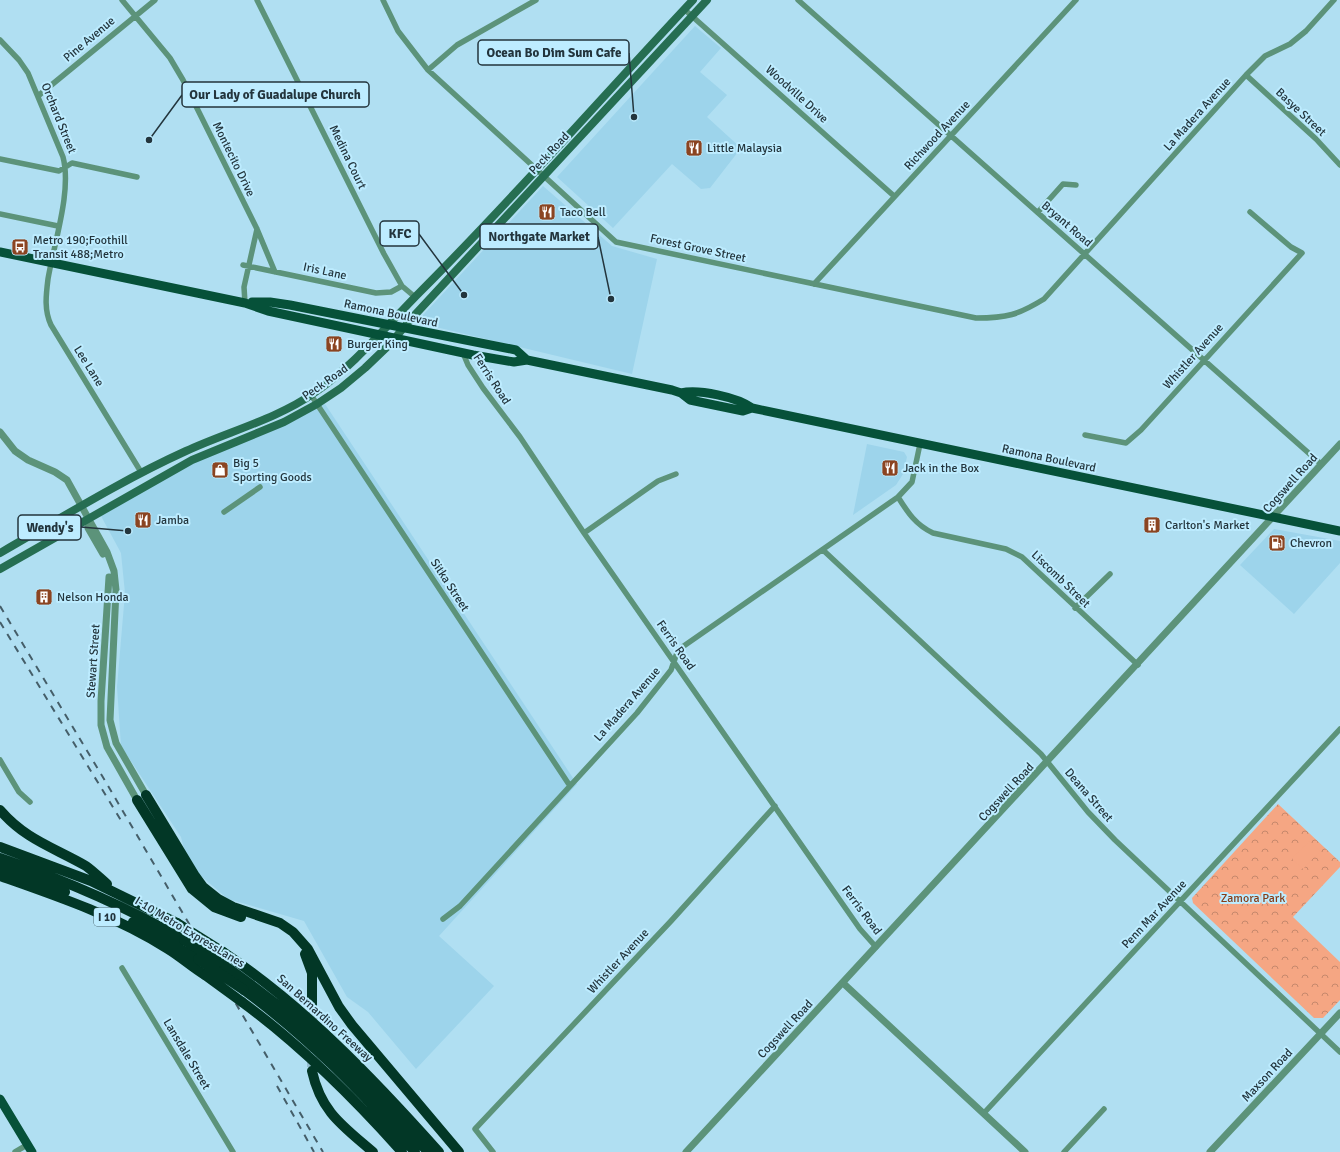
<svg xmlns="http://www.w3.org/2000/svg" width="1340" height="1152" viewBox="0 0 1340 1152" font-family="Signika,sans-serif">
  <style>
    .built { fill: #9dd4eb }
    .park { fill: url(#park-crowns) }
    .pitch { fill: #f5a683 }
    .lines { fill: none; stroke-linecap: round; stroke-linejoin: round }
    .motorway-tunnel { stroke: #94bdce; stroke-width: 10; stroke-dasharray: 10 5; stroke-linecap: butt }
    .minor { stroke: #5c937a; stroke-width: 5.5 }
    .tertiary { stroke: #5c937a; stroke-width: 7 }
    .secondary { stroke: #266e52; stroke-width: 8 }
    .primary { stroke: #065139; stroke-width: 9 }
    .motorway { stroke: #023726; stroke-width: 10 }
    .rail { stroke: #455e69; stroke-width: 2; stroke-dasharray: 7 7; stroke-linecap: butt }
    .motorway-bridge { stroke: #023726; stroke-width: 10 }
    .labels { text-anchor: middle; stroke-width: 4; stroke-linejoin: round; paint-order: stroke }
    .shield { fill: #bdecff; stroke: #516c77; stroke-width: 1 }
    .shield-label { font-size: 11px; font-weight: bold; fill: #23353d }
    .street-label { font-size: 12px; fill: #23353d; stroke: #bdecff }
    .poi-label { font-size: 12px; fill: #23353d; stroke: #bdecff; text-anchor: start }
    .park-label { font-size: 12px; fill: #853d18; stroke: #bdecff }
    .leader { fill: none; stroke: #23353d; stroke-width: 1.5 }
    .callout-dot { fill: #23353d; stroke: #bdecff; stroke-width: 1.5 }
    .callout { fill: #bdecff; stroke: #23353d; stroke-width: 1.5 }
    .callout-label { font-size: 13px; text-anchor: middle; font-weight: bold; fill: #23353d }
  </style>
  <defs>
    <pattern id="park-crowns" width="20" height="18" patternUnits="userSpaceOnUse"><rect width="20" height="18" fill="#f5a683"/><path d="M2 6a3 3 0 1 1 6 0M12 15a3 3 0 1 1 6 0" fill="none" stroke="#c6886c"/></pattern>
  </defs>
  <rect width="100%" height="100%" fill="#b0dff2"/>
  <path class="built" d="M 695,26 L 721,48 L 700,72 L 727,95 L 707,117 L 741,148 L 710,188 L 701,189 L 672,164 L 613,228 L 557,177 Z
    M 543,186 L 612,246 L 657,259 L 632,374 L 423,324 L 423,315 Z
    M 325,404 L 577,784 L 439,936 L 494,986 L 416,1069 L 368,1012 L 347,997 L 304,921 L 228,899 L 188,865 L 181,837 L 121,746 L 117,687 L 125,593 L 121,553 L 101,516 L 179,469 Z
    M 867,444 L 904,452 L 907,457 L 903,474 L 896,485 L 853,515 Z
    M 1274,529 L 1340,541 L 1340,563 L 1294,614 L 1240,565 Z"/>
  <path class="park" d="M 1278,804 L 1340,862 L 1340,867 L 1293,917 L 1340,962 L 1340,1000 L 1323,1018 L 1314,1018 L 1193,903 L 1192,898 Z"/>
  <path class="pitch" d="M 1309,841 L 1320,851 L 1303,869 L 1292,859 Z"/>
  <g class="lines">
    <path class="motorway-tunnel" d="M 312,1067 L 312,1005"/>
    <path class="minor" d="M 122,0 L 170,58 L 183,80 L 257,229 L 275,272
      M 257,0 L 384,254 L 402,286 L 415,297
      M 383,0 L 398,31 L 428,70 L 616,242 L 976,318 C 1007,318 1018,315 1044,299 L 1246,75 L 1265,56 L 1290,44 L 1306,31 L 1334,0
      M 798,0 L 1321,464
      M 684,9 L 894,196
      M 0,40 L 19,60 L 28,73 L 63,157 C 72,191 54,243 48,279 C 46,295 44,310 51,325 L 141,472
      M 428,70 L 457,45 L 536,0
      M 1246,75 L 1316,139 L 1340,165
      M 38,96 L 155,0
      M 0,159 L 59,171 L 72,163 L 137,177
      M 1038,212 L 1063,184 L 1076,185
      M 0,214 L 58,226
      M 243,265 L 376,293 L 391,292 L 402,286
      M 814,284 L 1076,0
      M 245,303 L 244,287 L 257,229
      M 463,353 L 468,365 L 483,388 L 520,437 L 584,533 L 860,929 L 876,947
      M 311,395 L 570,786
      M 1085,435 L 1126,443 L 1141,430 L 1302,253 L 1291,247 L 1250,212
      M 898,497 C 908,513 916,525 933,533 L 1006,549 L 1022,557 L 1138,665
      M 224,512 L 260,487
      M 584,533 L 658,481 L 676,474
      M 823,550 L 1041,754 L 1088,812 L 1115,840 L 1340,1052
      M 1075,608 L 1110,574
      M 0,760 L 19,792 L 30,802
      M 443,919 L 460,906 L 637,713 L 671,670 L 678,650 L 898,497 L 912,482 L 920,444
      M 122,968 L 233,1152
      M 984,1113 L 1340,729
      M 15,1152 L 27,1145
      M 493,1152 L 475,1129 L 671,921 L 775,806
      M 1064,1152 L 1104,1109"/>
    <path class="tertiary" d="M 0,432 L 15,451 L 28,460 L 55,472 L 67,480 L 107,552 L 114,571 L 116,590 L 110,720 L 116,743 L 146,795
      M 88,522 L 88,528 L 103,554
      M 109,577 L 101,701 L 101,725 L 107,747 L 137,800
      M 843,983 L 1025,1152
      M 686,1152 L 1340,444
      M 1210,1152 L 1340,1013"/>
    <path class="secondary" d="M 0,553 C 61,518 122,480 186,451 C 227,432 277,419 314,393 C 355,365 386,326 421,291 C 515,197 602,97 693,0
      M 0,569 L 192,460 L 284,422 L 317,404 L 341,388 L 365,368 L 389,345 L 412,318 L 707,0"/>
    <path class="primary" d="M 0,252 L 245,303 L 268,311 L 473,355 L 514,362 L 527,360 L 672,390 L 681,393 L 690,400 L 743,411 L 752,408
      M 252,302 L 270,302 L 290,305 L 516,350 L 527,360
      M 681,393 C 699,389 737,397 752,408 L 1340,531
      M 0,1099 L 32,1152"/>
    <path class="motorway" d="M 146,795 L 195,876 L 203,887 L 218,899 L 233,907 L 280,923 L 293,932 L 308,949 L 339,1007 L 352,1025 L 459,1152
      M 137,800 L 192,889 L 214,907 L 241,917
      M 0,810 C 26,840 53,847 86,866 C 93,871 100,878 107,884
      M 0,847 L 91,881 L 177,923
      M 0,858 C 64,880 125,906 184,940
      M 0,867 L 65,892
      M 0,876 C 57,896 116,916 168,949 C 181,957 192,967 205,975
      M 133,922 L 198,959
      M 223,952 C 306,1008 373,1078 439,1152
      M 305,954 L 312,973 L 312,1005
      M 219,962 C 300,1017 363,1079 428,1152
      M 244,990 C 309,1038 362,1092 415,1152
      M 242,1002 C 302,1046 353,1097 402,1152
      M 312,1071 C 321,1112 343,1126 373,1152"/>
    <path class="rail" d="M 0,606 L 104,779 L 323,1152
      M 0,622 L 122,822
      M 277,1086 L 314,1152"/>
    <path class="motorway-bridge" d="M 177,923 L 223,952
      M 184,940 L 219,962
      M 198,959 L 244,990
      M 205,975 L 242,1002"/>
  </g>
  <defs>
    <g id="restaurant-square" transform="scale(0.9)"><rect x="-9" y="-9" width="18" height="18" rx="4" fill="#8b4421" stroke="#bdecff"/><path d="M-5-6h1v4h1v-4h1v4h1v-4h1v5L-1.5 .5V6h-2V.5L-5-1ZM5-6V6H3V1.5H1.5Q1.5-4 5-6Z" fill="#fff"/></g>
    <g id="bus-square" transform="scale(0.9)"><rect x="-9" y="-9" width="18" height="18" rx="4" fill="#8b4421" stroke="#bdecff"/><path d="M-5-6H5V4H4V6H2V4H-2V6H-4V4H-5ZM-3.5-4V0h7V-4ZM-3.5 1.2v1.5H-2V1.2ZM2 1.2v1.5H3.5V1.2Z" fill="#fff"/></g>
    <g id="shop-square" transform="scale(0.9)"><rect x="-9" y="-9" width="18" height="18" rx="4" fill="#8b4421" stroke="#bdecff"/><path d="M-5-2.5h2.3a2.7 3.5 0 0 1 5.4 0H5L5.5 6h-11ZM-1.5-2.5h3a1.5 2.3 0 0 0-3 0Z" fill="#fff"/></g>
    <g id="building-square" transform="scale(0.9)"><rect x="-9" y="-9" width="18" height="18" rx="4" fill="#8b4421" stroke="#bdecff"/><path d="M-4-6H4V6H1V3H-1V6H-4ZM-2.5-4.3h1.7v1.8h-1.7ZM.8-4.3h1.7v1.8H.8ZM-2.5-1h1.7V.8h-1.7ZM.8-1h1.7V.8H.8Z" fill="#fff"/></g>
    <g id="fuel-square" transform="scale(0.9)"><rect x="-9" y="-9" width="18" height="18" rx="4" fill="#8b4421" stroke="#bdecff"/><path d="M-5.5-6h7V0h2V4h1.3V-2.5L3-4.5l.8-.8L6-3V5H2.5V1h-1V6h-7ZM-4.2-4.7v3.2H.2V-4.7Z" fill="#fff"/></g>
  </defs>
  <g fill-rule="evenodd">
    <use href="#restaurant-square" x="694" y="148"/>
    <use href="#restaurant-square" x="547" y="212"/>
    <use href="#bus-square" x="20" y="247"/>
    <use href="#restaurant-square" x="334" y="344"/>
    <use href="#restaurant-square" x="890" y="468"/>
    <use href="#shop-square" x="220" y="470"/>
    <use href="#restaurant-square" x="143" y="520"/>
    <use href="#building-square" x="1152" y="525"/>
    <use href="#fuel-square" x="1277" y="543"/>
    <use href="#building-square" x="44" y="597"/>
  </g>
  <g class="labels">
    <rect class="shield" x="94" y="908" width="26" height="18" rx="3"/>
    <g class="shield-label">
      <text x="107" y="921">I 10</text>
    </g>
    <g class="street-label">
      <text transform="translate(89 39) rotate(-40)" y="4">Pine Avenue</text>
      <text transform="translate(797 94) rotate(42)" y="4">Woodville Drive</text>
      <text transform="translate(1301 112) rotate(43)" y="4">Basye Street</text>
      <text transform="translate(1197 114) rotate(-48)" y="4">La Madera Avenue</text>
      <text transform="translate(59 118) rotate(68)" y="4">Orchard Street</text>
      <text transform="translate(937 135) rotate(-47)" y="4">Richwood Avenue</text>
      <text transform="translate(549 153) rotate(-47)" y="4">Peck Road</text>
      <text transform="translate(348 157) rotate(64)" y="4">Medina Court</text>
      <text transform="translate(234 159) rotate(64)" y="4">Montecito Drive</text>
      <text transform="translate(1067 224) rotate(41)" y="4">Bryant Road</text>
      <text transform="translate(698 248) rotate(12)" y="4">Forest Grove Street</text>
      <text transform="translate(325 271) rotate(12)" y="4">Iris Lane</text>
      <text transform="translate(391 313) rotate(12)" y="4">Ramona Boulevard</text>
      <text transform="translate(1193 356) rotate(-48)" y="4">Whistler Avenue</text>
      <text transform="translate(89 366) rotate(58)" y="4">Lee Lane</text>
      <text transform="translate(492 379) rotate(57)" y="4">Ferris Road</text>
      <text transform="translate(325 382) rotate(-35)" y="4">Peck Road</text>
      <text transform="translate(1049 458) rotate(12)" y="4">Ramona Boulevard</text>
      <text transform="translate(1290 483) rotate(-48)" y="4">Cogswell Road</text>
      <text transform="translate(1061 579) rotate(44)" y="4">Liscomb Street</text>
      <text transform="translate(450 585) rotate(57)" y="4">Sitka Street</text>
      <text transform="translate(676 645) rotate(55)" y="4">Ferris Road</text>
      <text transform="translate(93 661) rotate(-86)" y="4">Stewart Street</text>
      <text transform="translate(627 704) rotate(-49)" y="4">La Madera Avenue</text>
      <text transform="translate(1006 792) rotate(-47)" y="4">Cogswell Road</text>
      <text transform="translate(1089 795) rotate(49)" y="4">Deana Street</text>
      <text transform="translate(862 910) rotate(53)" y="4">Ferris Road</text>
      <text transform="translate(1154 914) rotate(-47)" y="4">Penn Mar Avenue</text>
      <text transform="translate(190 932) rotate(31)" y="4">I-10 Metro ExpressLanes</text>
      <text transform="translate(618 961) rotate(-47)" y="4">Whistler Avenue</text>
      <text transform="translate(325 1018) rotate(42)" y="4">San Bernardino Freeway</text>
      <text transform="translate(785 1029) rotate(-47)" y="4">Cogswell Road</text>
      <text transform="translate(187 1054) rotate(59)" y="4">Lansdale Street</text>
      <text transform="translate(1267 1075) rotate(-47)" y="4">Maxson Road</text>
    </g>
    <g class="poi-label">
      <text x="707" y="152">Little Malaysia</text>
      <text x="560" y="216">Taco Bell</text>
      <text x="33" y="244">Metro 190;Foothill<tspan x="33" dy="14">Transit 488;Metro</tspan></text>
      <text x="347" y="348">Burger King</text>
      <text x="233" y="467">Big 5<tspan x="233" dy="14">Sporting Goods</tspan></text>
      <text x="903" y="472">Jack in the Box</text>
      <text x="156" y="524">Jamba</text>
      <text x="1165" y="529">Carlton's Market</text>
      <text x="1290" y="547">Chevron</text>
      <text x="57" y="601">Nelson Honda</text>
    </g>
    <g class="park-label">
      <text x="1253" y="902">Zamora Park</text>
    </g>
  </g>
  <path class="leader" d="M634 117L629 53M149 140L182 95M464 295L419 234M611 299L598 237M128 531L81 527"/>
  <g class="callout-dot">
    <circle cx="634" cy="117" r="4"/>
    <circle cx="149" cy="140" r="4"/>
    <circle cx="464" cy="295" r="4"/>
    <circle cx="611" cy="299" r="4"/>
    <circle cx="128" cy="531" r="4"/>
  </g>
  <g class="callout">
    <rect x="478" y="40" width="151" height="25" rx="4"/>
    <rect x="182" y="82" width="187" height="25" rx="4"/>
    <rect x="380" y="221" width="39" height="25" rx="4"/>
    <rect x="480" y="224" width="118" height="25" rx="4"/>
    <rect x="18" y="515" width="63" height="25" rx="4"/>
  </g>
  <g class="callout-label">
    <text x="554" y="57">Ocean Bo Dim Sum Cafe</text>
    <text x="275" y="99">Our Lady of Guadalupe Church</text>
    <text x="400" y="238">KFC</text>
    <text x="539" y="241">Northgate Market</text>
    <text x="50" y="532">Wendy's</text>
  </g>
</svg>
